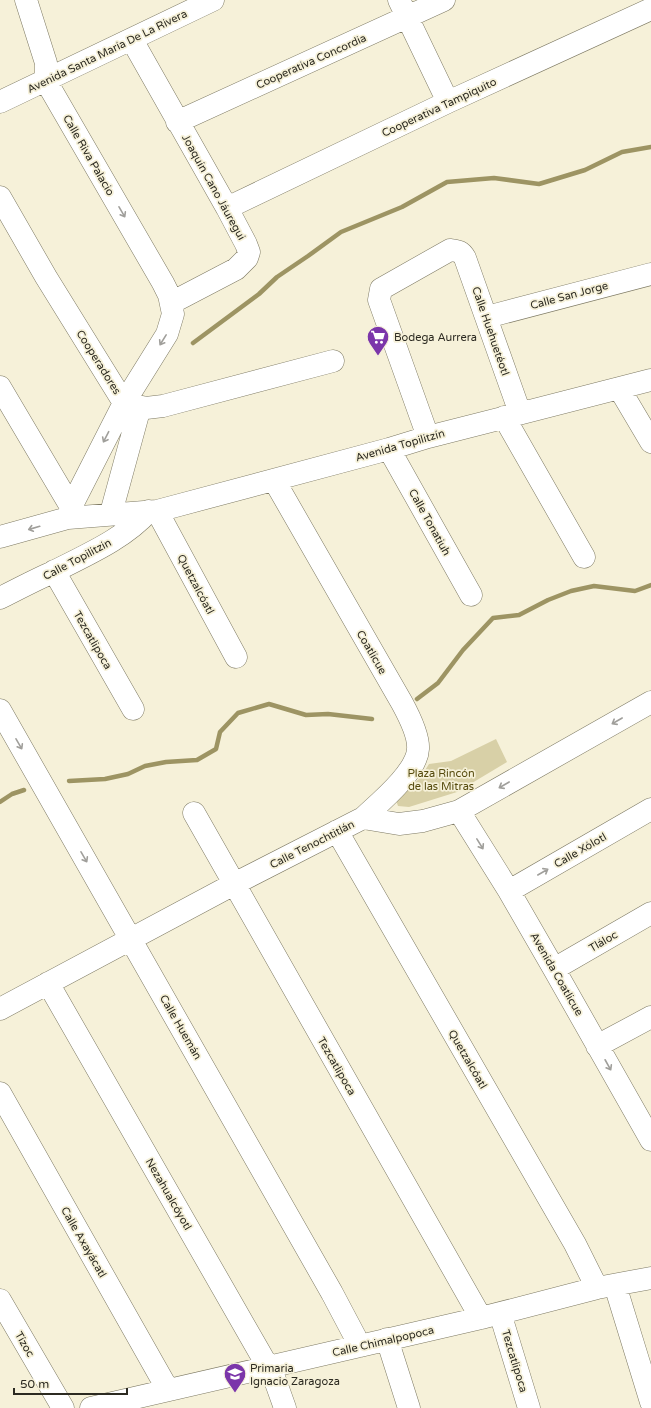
<svg xmlns="http://www.w3.org/2000/svg" width="651" height="1408" viewBox="0 0 651 1408" font-family="'Varela Round',sans-serif">
  <style>
    .green { fill: #d8d0a7 }
    .lines { fill: none; stroke-linecap: round; stroke-linejoin: round }
    .stream { stroke: #9d9463; stroke-width: 4.5 }
    .minor-casing { stroke: #7d7963; stroke-width: 23 }
    .minor { stroke: #fff; stroke-width: 22 }
    .oneway { stroke: #a09f9b }
    .labels { text-anchor: middle; stroke-width: 3.5; stroke-linejoin: round; paint-order: stroke }
    .street-label { font-size: 11px; fill: #2c2a21; stroke: #f6f1d9 }
    .poi-label { font-size: 11px; fill: #2c2a21; stroke: #f6f1d9; text-anchor: start }
    .park-label { font-size: 11px; fill: #564b0e; stroke: #f6f1d9 }
  </style>
  <rect width="100%" height="100%" fill="#f6f1d9"/>
  <path class="green" d="M 496,739 L 507,762 L 457,792 L 409,807 L 398,806 L 396,800 L 420,778 L 429,764 L 451,761 Z"/>
  <g class="lines">
    <path class="stream" d="M 193,343 L 259,294 L 277,277 L 308,256 L 341,232 L 402,207 L 447,182 L 494,178 L 539,184 L 585,170 L 622,152 L 651,147
      M 417,699 L 438,683 L 463,650 L 493,618 L 519,615 L 548,600 L 571,591 L 594,586 L 635,591 L 651,585
      M 69,781 L 105,779 L 128,774 L 145,766 L 166,762 L 197,760 L 216,749 L 220,732 L 238,713 L 269,704 L 306,715 L 328,714 L 372,719
      M 0,802 L 12,794 L 24,790"/>
    <g class="minor-casing">
      <path id="minor" d="M 26,0 L 46,63 L 46,81 L 163,283 L 169,295 L 173,314 L 167,334 L 124,403 L 71,507 L 68,518
        M 399,0 L 448,102
        M 132,40 L 227,208 L 246,244 L 249,252 L 247,258 L 236,269 L 171,303
        M 0,102 L 213,0
        M 177,122 L 444,0
        M 0,197 L 46,277 L 124,403 L 146,408 L 163,406 L 333,361
        M 227,208 L 448,102 L 651,9
        M 487,317 L 651,274
        M 0,387 L 71,507
        M 619,388 L 651,442
        M 504,417 L 584,557
        M 428,437 L 379,300 L 381,289 L 450,250 C 458,251 461,251 465,258 L 520,413
        M 389,449 L 471,595
        M 274,480 L 402,703 C 408,714 419,736 418,749 C 417,772 379,803 363,818
        M 157,511 L 236,657
        M 111,513 L 140,407
        M 0,537 L 68,518 L 157,511 L 389,449 L 428,437 L 651,380
        M 54,571 L 133,709
        M 0,598 C 18,589 35,580 53,572 C 86,555 124,539 149,511
        M 0,710 L 332,1293 L 360,1346
        M 459,811 L 509,891 L 554,969 L 651,1140
        M 194,813 L 481,1318
        M 337,831 L 575,1244 L 597,1288
        M 509,891 L 651,809
        M 554,969 L 651,913
        M 48,983 L 268,1367 L 275,1380 L 285,1408
        M 0,1009 L 234,884 L 363,818 L 399,824 L 423,821 L 459,811 L 651,702
        M 597,1046 L 651,1017
        M 0,1093 L 168,1390
        M 615,1285 L 651,1402
        M 0,1300 L 63,1408
        M 500,1313 L 529,1408
        M 387,1339 L 409,1408
        M 91,1408 L 481,1318 L 597,1288 L 651,1278"/>
    </g>
    <use href="#minor" class="minor"/>
  </g>
  <defs><path id="oneway-shaft" d="M-6 0H5M1.5-3L5.5 0L1.5 3" fill="none" stroke-width="1.6" stroke-linecap="round" stroke-linejoin="round"/></defs>
  <g class="oneway">
    <use href="#oneway-shaft" transform="translate(122 212) rotate(60)"/>
    <use href="#oneway-shaft" transform="translate(163 340) rotate(122)"/>
    <use href="#oneway-shaft" transform="translate(106 437) rotate(117)"/>
    <use href="#oneway-shaft" transform="translate(34 528) rotate(164)"/>
    <use href="#oneway-shaft" transform="translate(617 721) rotate(150)"/>
    <use href="#oneway-shaft" transform="translate(19 744) rotate(60)"/>
    <use href="#oneway-shaft" transform="translate(504 785) rotate(150)"/>
    <use href="#oneway-shaft" transform="translate(480 844) rotate(58)"/>
    <use href="#oneway-shaft" transform="translate(84 857) rotate(60)"/>
    <use href="#oneway-shaft" transform="translate(543 872) rotate(-30)"/>
    <use href="#oneway-shaft" transform="translate(608 1065) rotate(61)"/>
  </g>
  <defs>
    <g id="supermarket-pin" transform="scale(1.15)"><path d="M0 17L-7.5 6A9.5 9.5 0 1 1 7.5 6Z" fill="#7b36aa" stroke="#f6f1d9"/><path d="M-6-5.5h2.5l.6 2H6L4.5 2H-2.5L-4.4-4H-6ZM-1.5 3.2a1.3 1.3 0 1 0 .1 0ZM3 3.2a1.3 1.3 0 1 0 .1 0Z" fill="#fff"/></g>
    <g id="school-pin" transform="scale(1.15)"><path d="M0 17L-7.5 6A9.5 9.5 0 1 1 7.5 6Z" fill="#7b36aa" stroke="#f6f1d9"/><path d="M0-5L7-2L0 1L-7-2ZM-4 1L0 2.5L4 1V4Q0 6-4 4Z" fill="#fff"/></g>
  </defs>
  <g fill-rule="evenodd">
    <use href="#supermarket-pin" x="378" y="337"/>
    <use href="#school-pin" x="235" y="1374"/>
  </g>
  <g class="labels">
    <g class="street-label">
      <text transform="translate(107 51) rotate(-26)" y="4">Avenida Santa María De La Rivera</text>
      <text transform="translate(311 61) rotate(-24)" y="4">Cooperativa Concordia</text>
      <text transform="translate(439 107) rotate(-25)" y="4">Cooperativa Tampiquito</text>
      <text transform="translate(89 155) rotate(60)" y="4">Calle Riva Palacio</text>
      <text transform="translate(214 187) rotate(61)" y="4">Joaquín Cano Jáuregui</text>
      <text transform="translate(569 295) rotate(-15)" y="4">Calle San Jorge</text>
      <text transform="translate(491 331) rotate(71)" y="4">Calle Huehuetéotl</text>
      <text transform="translate(99 362) rotate(58)" y="4">Cooperadores</text>
      <text transform="translate(400 445) rotate(-16)" y="4">Avenida Topilitzín</text>
      <text transform="translate(430 522) rotate(61)" y="4">Calle Tonatiuh</text>
      <text transform="translate(77 559) rotate(-28)" y="4">Calle Topilitzin</text>
      <text transform="translate(196 584) rotate(62)" y="4">Quetzalcóatl</text>
      <text transform="translate(93 640) rotate(60)" y="4">Tezcatlipoca</text>
      <text transform="translate(372 652) rotate(60)" y="4">Coatlicue</text>
      <text transform="translate(312 844) rotate(-27)" y="4">Calle Tenochtitlán</text>
      <text transform="translate(580 850) rotate(-30)" y="4">Calle Xólotl</text>
      <text transform="translate(603 941) rotate(-30)" y="4">Tláloc</text>
      <text transform="translate(557 974) rotate(60)" y="4">Avenida Coatlicue</text>
      <text transform="translate(181 1027) rotate(60)" y="4">Calle Huemán</text>
      <text transform="translate(468 1059) rotate(60)" y="4">Quetzalcóatl</text>
      <text transform="translate(337 1066) rotate(60)" y="4">Tezcatlipoca</text>
      <text transform="translate(169 1194) rotate(60)" y="4">Nezahualcóyotl</text>
      <text transform="translate(84 1242) rotate(60)" y="4">Calle Axayácatl</text>
      <text transform="translate(383 1341) rotate(-13)" y="4">Calle Chimalpopoca</text>
      <text transform="translate(25 1344) rotate(60)" y="4">Tízoc</text>
      <text transform="translate(515 1361) rotate(73)" y="4">Tezcatlipoca</text>
    </g>
    <g class="poi-label">
      <text x="394" y="341">Bodega Aurrera</text>
      <text x="250" y="1372">Primaria<tspan x="250" dy="13">Ignacio Zaragoza</tspan></text>
    </g>
    <g class="park-label">
      <text x="441" y="777">Plaza Rincón<tspan x="441" dy="13">de las Mitras</tspan></text>
    </g>
  </g>
  <path d="M14 1388v6h113v-6" fill="none" stroke="#2c2a21" stroke-width="2"/>
  <text x="20" y="1388" font-size="12" fill="#2c2a21" stroke="#f6f1d9" stroke-width="3" paint-order="stroke">50 m</text>
</svg>
